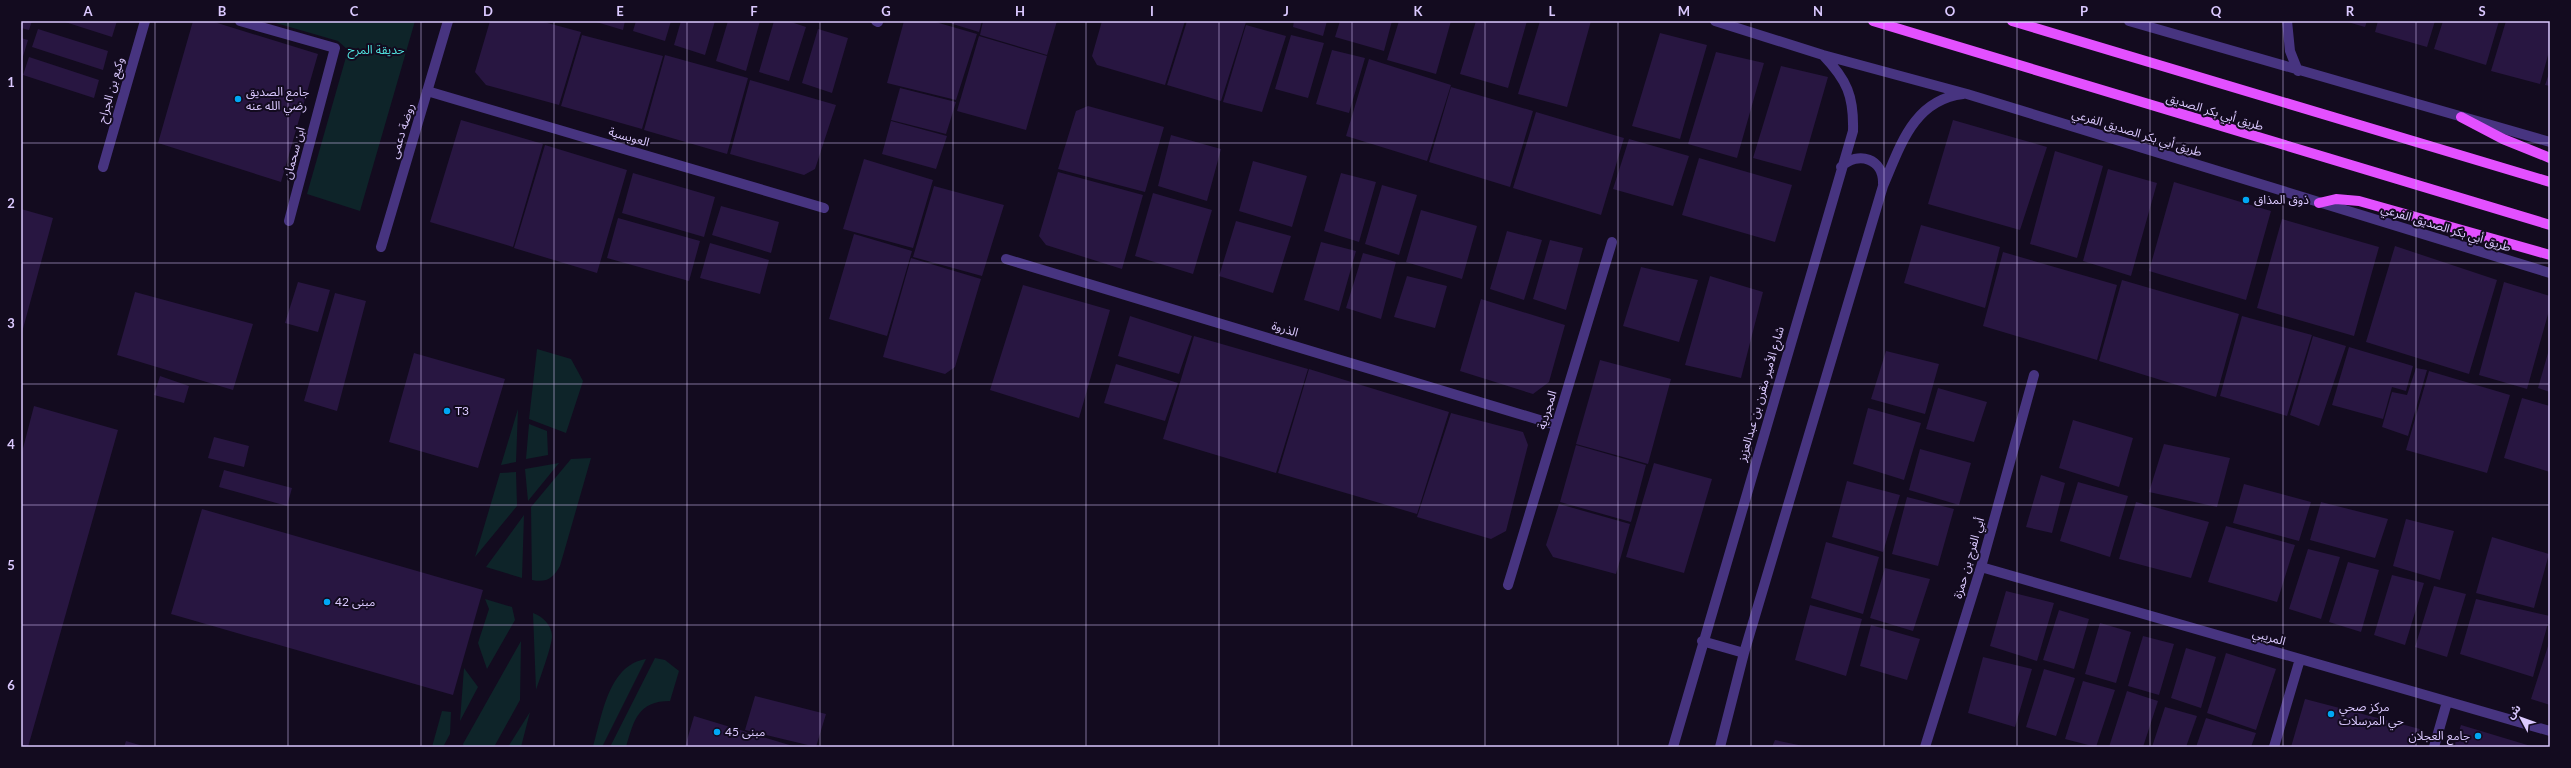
<svg xmlns="http://www.w3.org/2000/svg" width="2571" height="768" viewBox="0 0 2571 768" font-family="Lato,'Noto Sans Arabic',sans-serif">
  <style>
    .green { fill: #0e2429 }
    .building { fill: #281641 }
    .lines { fill: none; stroke-linecap: round; stroke-linejoin: round }
    .minor { stroke: #473480; stroke-width: 10 }
    .major { stroke: #e350ff; stroke-width: 10 }
    .grid { fill: none; stroke: #dbc9ff; stroke-width: 1; stroke-opacity: 0.55 }
    .poi-dot { fill: #00a7f4; stroke: #130b1f; stroke-width: 1.5 }
    .labels { text-anchor: middle; stroke-width: 4; stroke-linejoin: round; paint-order: stroke }
    .park-label { font-size: 12px; fill: #50e4df; stroke: #130b1f }
    .street-label { font-size: 12px; fill: #dbc9ff; stroke: #130b1f }
    .poi-label { font-size: 12px; fill: #dbc9ff; stroke: #130b1f; text-anchor: start }
    .neatline { fill: none; stroke: #dbc9ff; stroke-width: 1.5 }
    .grid-label { font-size: 13px; text-anchor: middle; font-weight: bold; fill: #dbc9ff }
  </style>
  <rect width="100%" height="100%" fill="#130b1f"/>
  <path class="green" d="M 269,21 L 415,21 L 360,211 L 307,194 L 348,50 L 338,41 Z
    M 537,349 L 571,359 L 583,381 L 566,433 L 529,419 Z
    M 518,409 L 516,462 L 501,465 Z
    M 529,424 L 547,431 L 548,455 L 526,459 Z
    M 591,458 L 560,566 C 553,578 547,583 532,580 L 531,507 L 571,459 Z
    M 559,463 L 528,501 L 525,469 Z
    M 516,472 L 517,506 L 475,557 L 500,473 Z
    M 524,515 L 522,578 L 486,567 Z
    M 485,599 L 512,607 L 515,620 L 487,669 L 478,643 L 489,609 Z
    M 533,613 C 542,616 552,625 552,636 C 552,646 540,678 536,690 Z
    M 521,641 L 520,700 L 494,747 L 464,747 L 463,744 Z
    M 655,658 L 665,660 L 679,671 L 670,701 C 638,701 634,720 626,747 L 610,747 Z
    M 646,659 L 602,747 L 593,747 C 602,717 608,665 646,659 Z
    M 464,668 L 478,687 L 460,721 Z
    M 442,711 L 451,712 L 450,734 L 443,747 L 432,747 Z
    M 530,712 L 521,747 L 508,747 Z"/>
  <path class="building" d="M 21,21 L 32,21 L 29,30 L 21,28 Z
    M 62,21 L 117,21 L 112,37 Z
    M 193,21 L 211,21 L 318,54 L 281,182 L 158,143 Z
    M 490,21 L 540,21 L 581,32 L 559,105 L 486,85 L 475,72 Z
    M 593,21 L 625,21 L 623,30 Z
    M 636,21 L 671,21 L 665,41 L 633,31 Z
    M 681,21 L 715,21 L 705,55 L 674,45 Z
    M 728,21 L 760,21 L 746,71 L 716,61 Z
    M 774,21 L 788,21 L 806,27 L 789,81 L 759,72 Z
    M 904,21 L 932,21 L 977,34 L 956,100 L 887,83 Z
    M 943,21 L 982,21 L 979,32 Z
    M 983,21 L 1057,21 L 1047,55 L 980,35 Z
    M 1102,21 L 1185,21 L 1165,85 L 1097,65 L 1092,56 Z
    M 1187,21 L 1246,22 L 1221,101 L 1167,85 Z
    M 1294,21 L 1327,21 L 1323,36 L 1293,27 Z
    M 1340,21 L 1392,21 L 1384,51 L 1335,37 Z
    M 1399,21 L 1451,21 L 1436,74 L 1387,60 Z
    M 1476,21 L 1527,21 L 1508,88 L 1460,74 Z
    M 1540,21 L 1591,21 L 1567,107 L 1518,94 Z
    M 2344,21 L 2367,21 L 2365,27 Z
    M 2378,21 L 2435,21 L 2427,47 L 2375,32 Z
    M 2443,21 L 2499,21 L 2486,65 L 2434,49 Z
    M 2506,21 L 2550,21 L 2550,48 L 2540,84 L 2491,71 Z
    M 1246,25 L 1286,36 L 1262,112 L 1223,102 Z
    M 38,29 L 108,51 L 103,70 L 32,47 Z
    M 818,29 L 848,38 L 832,93 L 802,83 Z
    M 1660,33 L 1707,45 L 1680,139 L 1632,126 Z
    M 582,35 L 663,56 L 642,129 L 561,106 Z
    M 1291,35 L 1324,43 L 1308,98 L 1275,89 Z
    M 979,36 L 1047,56 L 1026,130 L 957,111 Z
    M 21,38 L 28,40 L 21,63 Z
    M 1332,50 L 1365,58 L 1349,113 L 1316,104 Z
    M 1716,52 L 1764,63 L 1737,158 L 1688,144 Z
    M 665,55 L 748,78 L 727,154 L 644,130 Z
    M 29,57 L 99,80 L 94,98 L 23,75 Z
    M 1369,59 L 1451,85 L 1427,161 L 1346,136 Z
    M 1781,66 L 1828,77 L 1801,171 L 1753,158 Z
    M 2550,71 L 2550,86 L 2545,85 Z
    M 750,80 L 836,105 L 815,169 L 804,175 L 730,154 Z
    M 1451,87 L 1533,111 L 1510,187 L 1429,162 Z
    M 900,88 L 956,102 L 946,134 L 891,120 Z
    M 1088,106 L 1164,127 L 1145,192 L 1058,169 L 1076,111 Z
    M 1536,112 L 1624,138 L 1601,215 L 1513,188 Z
    M 461,120 L 543,144 L 513,247 L 430,222 Z
    M 1953,120 L 2047,147 L 2020,230 L 1928,204 Z
    M 891,121 L 947,136 L 936,169 L 882,154 Z
    M 1171,135 L 1221,149 L 1207,201 L 1158,186 Z
    M 1629,139 L 1689,156 L 1673,206 L 1613,189 Z
    M 545,145 L 627,170 L 597,273 L 514,248 Z
    M 2055,151 L 2103,166 L 2077,258 L 2030,244 Z
    M 1699,158 L 1792,185 L 1775,242 L 1682,215 Z
    M 864,159 L 933,180 L 913,248 L 843,229 Z
    M 1253,161 L 1307,176 L 1292,227 L 1239,211 Z
    M 2108,169 L 2157,183 L 2131,276 L 2083,261 Z
    M 1058,172 L 1143,195 L 1122,269 L 1046,245 L 1039,236 Z
    M 633,173 L 715,197 L 704,237 L 622,213 Z
    M 1341,173 L 1376,182 L 1359,242 L 1324,231 Z
    M 2174,182 L 2271,211 L 2246,300 L 2149,271 Z
    M 1382,185 L 1417,195 L 1399,255 L 1365,244 Z
    M 934,186 L 1004,205 L 982,276 L 913,257 Z
    M 1153,193 L 1212,210 L 1193,274 L 1135,256 Z
    M 721,206 L 779,222 L 771,253 L 712,235 Z
    M 21,209 L 53,218 L 21,336 Z
    M 1421,210 L 1477,226 L 1462,279 L 1406,262 Z
    M 618,218 L 700,241 L 689,281 L 607,258 Z
    M 2282,219 L 2379,247 L 2354,336 L 2257,308 Z
    M 1236,221 L 1291,236 L 1273,293 L 1219,276 Z
    M 1921,225 L 2000,247 L 1985,308 L 1904,283 Z
    M 1507,231 L 1542,240 L 1524,300 L 1490,289 Z
    M 854,234 L 912,251 L 887,336 L 829,319 Z
    M 1550,240 L 1583,248 L 1566,310 L 1533,299 Z
    M 1321,242 L 1356,251 L 1339,311 L 1304,300 Z
    M 710,243 L 769,260 L 760,294 L 700,278 Z
    M 2395,246 L 2497,280 L 2469,374 L 2366,342 Z
    M 2003,252 L 2117,285 L 2097,360 L 1983,326 Z
    M 1363,253 L 1396,262 L 1381,319 L 1346,308 Z
    M 911,258 L 981,279 L 955,367 L 945,374 L 883,357 Z
    M 1641,267 L 1698,280 L 1679,342 L 1623,326 Z
    M 1407,276 L 1447,286 L 1435,328 L 1394,317 Z
    M 1710,276 L 1763,292 L 1741,378 L 1685,365 Z
    M 2122,280 L 2239,314 L 2216,397 L 2099,361 Z
    M 298,282 L 330,290 L 318,332 L 285,323 Z
    M 2504,282 L 2550,296 L 2550,307 L 2527,389 L 2479,375 Z
    M 1023,285 L 1110,310 L 1079,418 L 990,390 Z
    M 135,292 L 253,324 L 233,390 L 117,355 Z
    M 335,293 L 366,301 L 337,411 L 304,401 Z
    M 1481,299 L 1565,325 L 1549,382 L 1533,394 L 1460,371 Z
    M 1130,316 L 1192,336 L 1179,374 L 1118,356 Z
    M 2242,316 L 2312,335 L 2287,416 L 2220,396 Z
    M 1194,336 L 1308,369 L 1276,473 L 1163,439 Z
    M 2313,336 L 2346,346 L 2319,426 L 2290,415 Z
    M 2550,346 L 2550,392 L 2538,388 Z
    M 2349,347 L 2413,366 L 2406,391 L 2392,387 L 2383,419 L 2332,405 Z
    M 1886,351 L 1939,364 L 1925,414 L 1871,399 Z
    M 414,353 L 505,379 L 478,468 L 389,442 Z
    M 1600,360 L 1671,379 L 1648,464 L 1576,444 Z
    M 1116,364 L 1178,383 L 1165,421 L 1104,403 Z
    M 2416,368 L 2427,370 L 2408,436 L 2382,427 L 2392,392 L 2407,395 Z
    M 1309,369 L 1449,412 L 1417,514 L 1278,473 Z
    M 2429,371 L 2510,395 L 2487,473 L 2406,450 Z
    M 160,376 L 189,386 L 184,403 L 154,395 Z
    M 1938,388 L 1987,402 L 1974,442 L 1926,429 Z
    M 2522,398 L 2550,406 L 2550,472 L 2504,458 Z
    M 34,406 L 118,430 L 28,747 L 21,747 L 21,456 Z
    M 1868,408 L 1921,423 L 1904,480 L 1853,464 Z
    M 1451,413 L 1523,432 L 1528,445 L 1506,531 L 1491,539 L 1417,517 Z
    M 2073,420 L 2133,438 L 2119,487 L 2059,468 Z
    M 214,437 L 249,446 L 244,467 L 208,458 Z
    M 2164,444 L 2230,458 L 2217,507 L 2149,492 Z
    M 1576,445 L 1646,465 L 1631,522 L 1560,502 Z
    M 1920,449 L 1971,463 L 1959,505 L 1909,490 Z
    M 1654,463 L 1712,479 L 1684,573 L 1626,557 Z
    M 224,470 L 292,488 L 287,506 L 219,487 Z
    M 2041,475 L 2065,483 L 2052,533 L 2026,527 Z
    M 1847,481 L 1900,495 L 1883,552 L 1832,537 Z
    M 2078,482 L 2128,496 L 2110,557 L 2060,541 Z
    M 2244,484 L 2311,502 L 2299,541 L 2233,523 Z
    M 1907,497 L 1954,509 L 1938,566 L 1892,554 Z
    M 2136,502 L 2209,522 L 2191,578 L 2119,559 Z
    M 2321,502 L 2388,519 L 2375,558 L 2310,540 Z
    M 1559,504 L 1630,524 L 1616,574 L 1553,557 L 1546,545 Z
    M 202,509 L 483,590 L 453,695 L 171,614 Z
    M 2406,519 L 2454,531 L 2440,580 L 2393,566 Z
    M 2226,526 L 2295,545 L 2277,602 L 2208,582 Z
    M 2492,537 L 2549,554 L 2534,608 L 2476,593 Z
    M 1826,542 L 1879,557 L 1863,614 L 1811,598 Z
    M 2308,549 L 2340,557 L 2321,619 L 2289,609 Z
    M 2348,562 L 2379,570 L 2361,632 L 2329,622 Z
    M 1885,568 L 1930,579 L 1913,631 L 1870,618 Z
    M 2392,575 L 2424,583 L 2405,645 L 2374,635 Z
    M 2434,586 L 2466,594 L 2447,657 L 2415,647 Z
    M 2006,591 L 2054,603 L 2037,661 L 1990,646 Z
    M 2476,599 L 2550,616 L 2533,677 L 2460,654 Z
    M 1810,605 L 1862,619 L 1846,676 L 1795,660 Z
    M 2059,610 L 2089,619 L 2074,669 L 2043,660 Z
    M 2100,623 L 2131,632 L 2116,683 L 2085,674 Z
    M 1871,625 L 1920,639 L 1907,680 L 1860,666 Z
    M 2143,636 L 2174,644 L 2159,695 L 2128,686 Z
    M 2550,640 L 2550,705 L 2531,699 Z
    M 2186,648 L 2216,657 L 2201,708 L 2171,698 Z
    M 2226,653 L 2276,669 L 2256,730 L 2207,713 Z
    M 1983,657 L 2032,669 L 2015,727 L 1968,713 Z
    M 2044,669 L 2075,678 L 2056,736 L 2026,727 Z
    M 2083,681 L 2115,690 L 2096,747 L 2065,739 Z
    M 2127,691 L 2158,701 L 2143,747 L 2109,747 Z
    M 755,696 L 826,714 L 816,747 L 745,730 Z
    M 2305,699 L 2420,729 L 2415,747 L 2291,747 Z
    M 2165,707 L 2197,716 L 2186,747 L 2152,747 Z
    M 694,716 L 796,747 L 685,747 Z
    M 2206,718 L 2256,733 L 2251,747 L 2196,747 Z
    M 2461,725 L 2534,747 L 2454,747 Z
    M 1775,740 L 1803,746 L 1803,747 L 1772,747 Z
    M 126,741 L 146,747 L 124,747 Z"/>
  <g class="lines">
    <path class="minor" d="M 240,21 L 335,48 L 289,221
      M 876,21 L 878,22
      M 1715,21 L 1823,55 L 1967,94 L 2550,273
      M 2129,21 L 2550,142
      M 2287,21 L 2290,51 L 2298,71
      M 427,91 L 824,208
      M 103,167 L 145,21
      M 1841,167 C 1858,150 1884,159 1883,184
      M 381,247 L 448,21
      M 1006,259 L 1556,425
      M 1981,567 L 2550,731
      M 1508,585 L 1612,242
      M 1702,641 L 1744,653
      M 1673,747 L 1853,131 C 1854,96 1847,80 1823,55
      M 1720,747 L 1744,653 L 1883,186 C 1900,147 1913,100 1963,94
      M 1925,747 L 1981,567 L 2034,375
      M 2274,747 L 2300,659
      M 2434,747 L 2447,702"/>
    <path class="major" d="M 1873,21 L 2550,225
      M 2012,21 L 2550,182
      M 2461,117 L 2503,139 L 2550,158
      M 2319,203 L 2336,199 L 2359,201 L 2550,255"/>
  </g>
  <path class="grid" d="M 155,21 L 155,747M 288,21 L 288,747M 421,21 L 421,747M 554,21 L 554,747M 687,21 L 687,747M 820,21 L 820,747M 953,21 L 953,747M 1086,21 L 1086,747M 1219,21 L 1219,747M 1352,21 L 1352,747M 1485,21 L 1485,747M 1618,21 L 1618,747M 1751,21 L 1751,747M 1884,21 L 1884,747M 2017,21 L 2017,747M 2150,21 L 2150,747M 2283,21 L 2283,747M 2416,21 L 2416,747M 21,143 L 2550,143M 21,263 L 2550,263M 21,384 L 2550,384M 21,505 L 2550,505M 21,625 L 2550,625"/>
  <g class="poi-dot">
    <circle cx="238" cy="99" r="4"/>
    <circle cx="2246" cy="200" r="4"/>
    <circle cx="447" cy="411" r="4"/>
    <circle cx="327" cy="602" r="4"/>
    <circle cx="2331" cy="714" r="4"/>
    <circle cx="717" cy="732" r="4"/>
    <circle cx="2478" cy="736" r="4"/>
  </g>
  <g class="labels">
    <g class="park-label">
      <text x="376" y="54">حديقة المرح</text>
    </g>
    <g class="street-label">
      <text transform="translate(111 90) rotate(-74)" y="4">وكيع بن الجراح</text>
      <text transform="translate(2215 112) rotate(17)" y="4">طريق أبي بكر الصديق</text>
      <text transform="translate(402 131) rotate(-73)" y="4">روضة دعمى</text>
      <text transform="translate(2137 133) rotate(17)" y="4">طريق أبي بكر الصديق الفرعي</text>
      <text transform="translate(629 137) rotate(16)" y="4">العويسية</text>
      <text transform="translate(294 153) rotate(-75)" y="4">ابن سحمان</text>
      <text transform="translate(2446 228) rotate(17)" y="4">طريق أبي بكر الصديق الفرعي</text>
      <text transform="translate(1285 329) rotate(17)" y="4">الذروة</text>
      <text transform="translate(1761 394) rotate(-74)" y="4">شارع الأمير مقرن بن عبدالعزيز</text>
      <text transform="translate(1547 410) rotate(-73)" y="4">المجردية</text>
      <text transform="translate(1969 558) rotate(-74)" y="4">أبي الفرج بن حمزة</text>
      <text transform="translate(2269 637) rotate(16)" y="4">المريبي</text>
    </g>
    <g class="poi-label">
      <text x="246" y="96">جامع الصديق<tspan x="246" dy="14">رضي الله عنه</tspan></text>
      <text x="2254" y="204">ذوق المذاق</text>
      <text x="455" y="415">T3</text>
      <text x="335" y="606">مبنى 42</text>
      <text x="2339" y="711">مركز صحي<tspan x="2339" dy="14">حي المرسلات</tspan></text>
      <text x="725" y="736">مبنى 45</text>
      <text x="2470" y="740" text-anchor="end">جامع العجلان</text>
    </g>
  </g>
  <rect width="2571" height="768" fill="none" stroke="#130b1f" stroke-width="44"/>
  <g transform="translate(2521 718) rotate(311)" stroke="#130b1f" stroke-width="3" paint-order="stroke">
  <path d="M0-3L7 15L0 10L-7 15Z" fill="#dbc9ff"/>
  <text y="-6" font-size="11" font-weight="bold" text-anchor="middle" fill="#dbc9ff">ش</text>
  </g>
  <rect x="22" y="22" width="2527" height="724" class="neatline"/>
  <g class="grid-label">
    <text x="88" y="16">A</text>
    <text x="222" y="16">B</text>
    <text x="354" y="16">C</text>
    <text x="488" y="16">D</text>
    <text x="620" y="16">E</text>
    <text x="754" y="16">F</text>
    <text x="886" y="16">G</text>
    <text x="1020" y="16">H</text>
    <text x="1152" y="16">I</text>
    <text x="1286" y="16">J</text>
    <text x="1418" y="16">K</text>
    <text x="1552" y="16">L</text>
    <text x="1684" y="16">M</text>
    <text x="1818" y="16">N</text>
    <text x="1950" y="16">O</text>
    <text x="2084" y="16">P</text>
    <text x="2216" y="16">Q</text>
    <text x="2350" y="16">R</text>
    <text x="2482" y="16">S</text>
    <text x="11" y="87">1</text>
    <text x="11" y="208">2</text>
    <text x="11" y="328">3</text>
    <text x="11" y="449">4</text>
    <text x="11" y="570">5</text>
    <text x="11" y="690">6</text>
  </g>
</svg>
